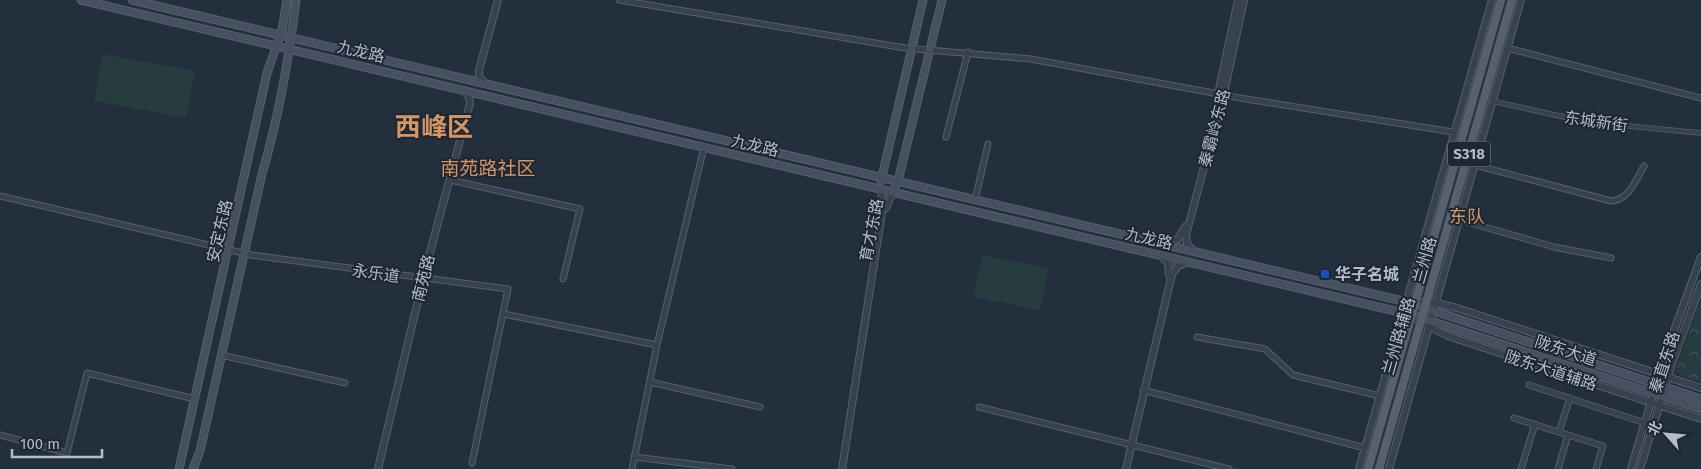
<svg xmlns="http://www.w3.org/2000/svg" width="1701" height="469" viewBox="0 0 1701 469" font-family="'Fira Sans','Noto Sans SC',sans-serif">
  <style>
    .park { fill: url(#park-crowns) }
    .pitch { fill: #263c3f }
    .lines { fill: none; stroke-linecap: round; stroke-linejoin: round }
    .pedestrian-casing { stroke: #565f6c; stroke-width: 5.5 }
    .minor-casing { stroke: #565f6c; stroke-width: 7 }
    .tertiary-casing { stroke: #565f6c; stroke-width: 8 }
    .secondary-casing { stroke: #565f6c; stroke-width: 9 }
    .primary-casing { stroke: #414a57; stroke-width: 9 }
    .pedestrian { stroke: #38414e; stroke-width: 4 }
    .minor { stroke: #38414e; stroke-width: 5 }
    .tertiary { stroke: #38414e; stroke-width: 6 }
    .secondary { stroke: #465061; stroke-width: 7 }
    .primary { stroke: #56606e; stroke-width: 8 }
    .transit-dot { fill: #1a4fb4; stroke: #1d2633; stroke-width: 2 }
    .labels { text-anchor: middle; stroke-width: 4; stroke-linejoin: round; paint-order: stroke }
    .shield { fill: #1d2633; stroke: #878f9c; stroke-width: 1 }
    .shield-label { font-size: 15px; font-weight: bold; fill: #b4bcc9 }
    .street-label { font-size: 16px; fill: #b4bcc9; stroke: #1d2633 }
    .poi-label { font-size: 16px; font-weight: bold; fill: #b4bcc9; stroke: #1d2633; text-anchor: start }
    .neighbourhood-label { font-size: 18px; fill: #d59563; stroke: #1d2633 }
    .quarter-label { font-size: 19px; fill: #d59563; stroke: #1d2633 }
    .town-label { font-size: 26px; font-weight: bold; fill: #d59563; stroke: #1d2633 }
  </style>
  <defs>
    <pattern id="park-crowns" width="20" height="18" patternUnits="userSpaceOnUse" patternTransform="scale(1.25)"><rect width="20" height="18" fill="#263c3f"/><path d="M2 6a3 3 0 1 1 6 0M12 15a3 3 0 1 1 6 0" fill="none" stroke="#435659"/></pattern>
  </defs>
  <rect width="100%" height="100%" fill="#242f3e"/>
  <path class="park" d="M 1701,299 L 1701,382 L 1675,373 Z"/>
  <path class="pitch" d="M 102,54 L 195,71 L 186,118 L 94,101 Z
    M 982,255 L 1048,268 L 1040,310 L 973,297 Z"/>
  <g class="lines">
    <g class="pedestrian-casing">
      <path id="pedestrian" d="M 1492,101 L 1587,122 L 1701,133"/>
    </g>
    <g class="minor-casing">
      <path id="minor" d="M 619,0 L 905,48 L 1031,59 L 1240,98 L 1453,132
        M 1507,48 L 1701,98
        M 946,137 L 968,52
        M 1475,165 L 1611,201 C 1629,200 1636,180 1644,166
        M 450,180 L 580,209 L 563,279
        M 0,196 L 251,255 L 508,289 L 472,463
        M 975,200 L 988,144
        M 1460,220 L 1554,247 L 1611,258
        M 504,314 L 657,345
        M 1197,337 L 1265,349 L 1293,375 L 1380,396
        M 221,355 L 345,383
        M 650,382 L 760,407
        M 1529,385 L 1645,423
        M 1143,390 L 1365,448
        M 979,407 L 1229,469
        M 1514,418 L 1603,446 L 1596,469
        M 1559,432 L 1570,398
        M 0,435 L 67,453 L 87,373 L 195,399
        M 634,457 L 732,469
        M 632,469 L 657,345 L 704,147
        M 1521,469 L 1535,424
        M 1558,469 L 1568,435"/>
    </g>
    <g class="tertiary-casing">
      <path id="tertiary" d="M 485,83 L 479,76 L 479,70 L 498,0
        M 1217,99 L 1238,0
        M 886,208 L 893,192
        M 1165,244 L 1178,239 L 1185,227
        M 1195,252 L 1187,244 L 1186,235 L 1226,84 L 1244,0
        M 1161,256 L 1168,263 L 1169,275
        M 1411,302 L 1437,303 L 1457,308 L 1701,388
        M 1407,315 L 1448,336 L 1701,419
        M 378,469 L 425,271 L 470,103 L 469,97 L 463,90
        M 842,469 L 883,206 L 881,189
        M 1126,469 L 1172,274 L 1178,266 L 1188,262
        M 1359,469 L 1492,0
        M 1389,469 L 1521,0
        M 1631,469 L 1664,358 L 1701,257
        M 1640,469 L 1673,361 L 1701,284"/>
    </g>
    <g class="secondary-casing">
      <path id="secondary" d="M 81,0 L 1412,315 L 1701,409
        M 132,0 L 1407,302 L 1701,399
        M 881,181 L 923,0
        M 893,192 L 898,181 L 942,0
        M 179,469 L 267,73 L 282,30 L 287,0
        M 193,469 L 200,451 L 262,174 C 279,116 289,59 296,0"/>
    </g>
    <g class="primary-casing">
      <path id="primary" d="M 1368,469 L 1501,0
        M 1379,469 L 1512,0"/>
    </g>
    <use href="#pedestrian" class="pedestrian"/>
    <use href="#minor" class="minor"/>
    <use href="#tertiary" class="tertiary"/>
    <use href="#secondary" class="secondary"/>
    <use href="#primary" class="primary"/>
  </g>
  <rect class="transit-dot" x="1320" y="269" width="10" height="10" rx="2.5"/>
  <g class="labels">
    <rect class="shield" x="1448" y="141.5" width="42" height="25" rx="4"/>
    <g class="shield-label">
      <text x="1469" y="159">S318</text>
    </g>
    <g class="street-label">
      <text transform="translate(361 51) rotate(13)" y="6">九龙路</text>
      <text transform="translate(1596 121) rotate(8)" y="6">东城新街</text>
      <text transform="translate(1214 128) rotate(-75)" y="6">秦霸岭东路</text>
      <text transform="translate(755 145) rotate(13)" y="6">九龙路</text>
      <text transform="translate(871 230) rotate(-79)" y="6">育才东路</text>
      <text transform="translate(219 231) rotate(-77)" y="6">安定东路</text>
      <text transform="translate(1149 238) rotate(13)" y="6">九龙路</text>
      <text transform="translate(1424 260) rotate(-74)" y="6">兰州路</text>
      <text transform="translate(376 273) rotate(8)" y="6">永乐道</text>
      <text transform="translate(423 278) rotate(-76)" y="6">南苑路</text>
      <text transform="translate(1398 336) rotate(-74)" y="6">兰州路辅路</text>
      <text transform="translate(1566 350) rotate(18)" y="6">陇东大道</text>
      <text transform="translate(1664 362) rotate(-72)" y="6">秦直东路</text>
      <text transform="translate(1551 370) rotate(18)" y="6">陇东大道辅路</text>
    </g>
    <g class="poi-label">
      <text x="1335" y="280">华子名城</text>
    </g>
    <g class="neighbourhood-label">
      <text x="1467" y="223">东队</text>
    </g>
    <g class="quarter-label">
      <text x="488" y="175">南苑路社区</text>
    </g>
    <g class="town-label">
      <text x="434" y="136">西峰区</text>
    </g>
  </g>
  <g transform="translate(1666 434) rotate(297)" stroke="#1d2633" stroke-width="4" paint-order="stroke">
  <path d="M0-4L9 19L0 12L-9 19Z" fill="#b4bcc9"/>
  <text y="-8" font-size="14" font-weight="bold" text-anchor="middle" fill="#b4bcc9">北</text>
  </g>
  <path d="M12 449v8h90v-8" fill="none" stroke="#b4bcc9" stroke-width="2.5"/>
  <text x="20" y="449" font-size="15" fill="#b4bcc9" stroke="#1d2633" stroke-width="4" paint-order="stroke">100 m</text>
</svg>
